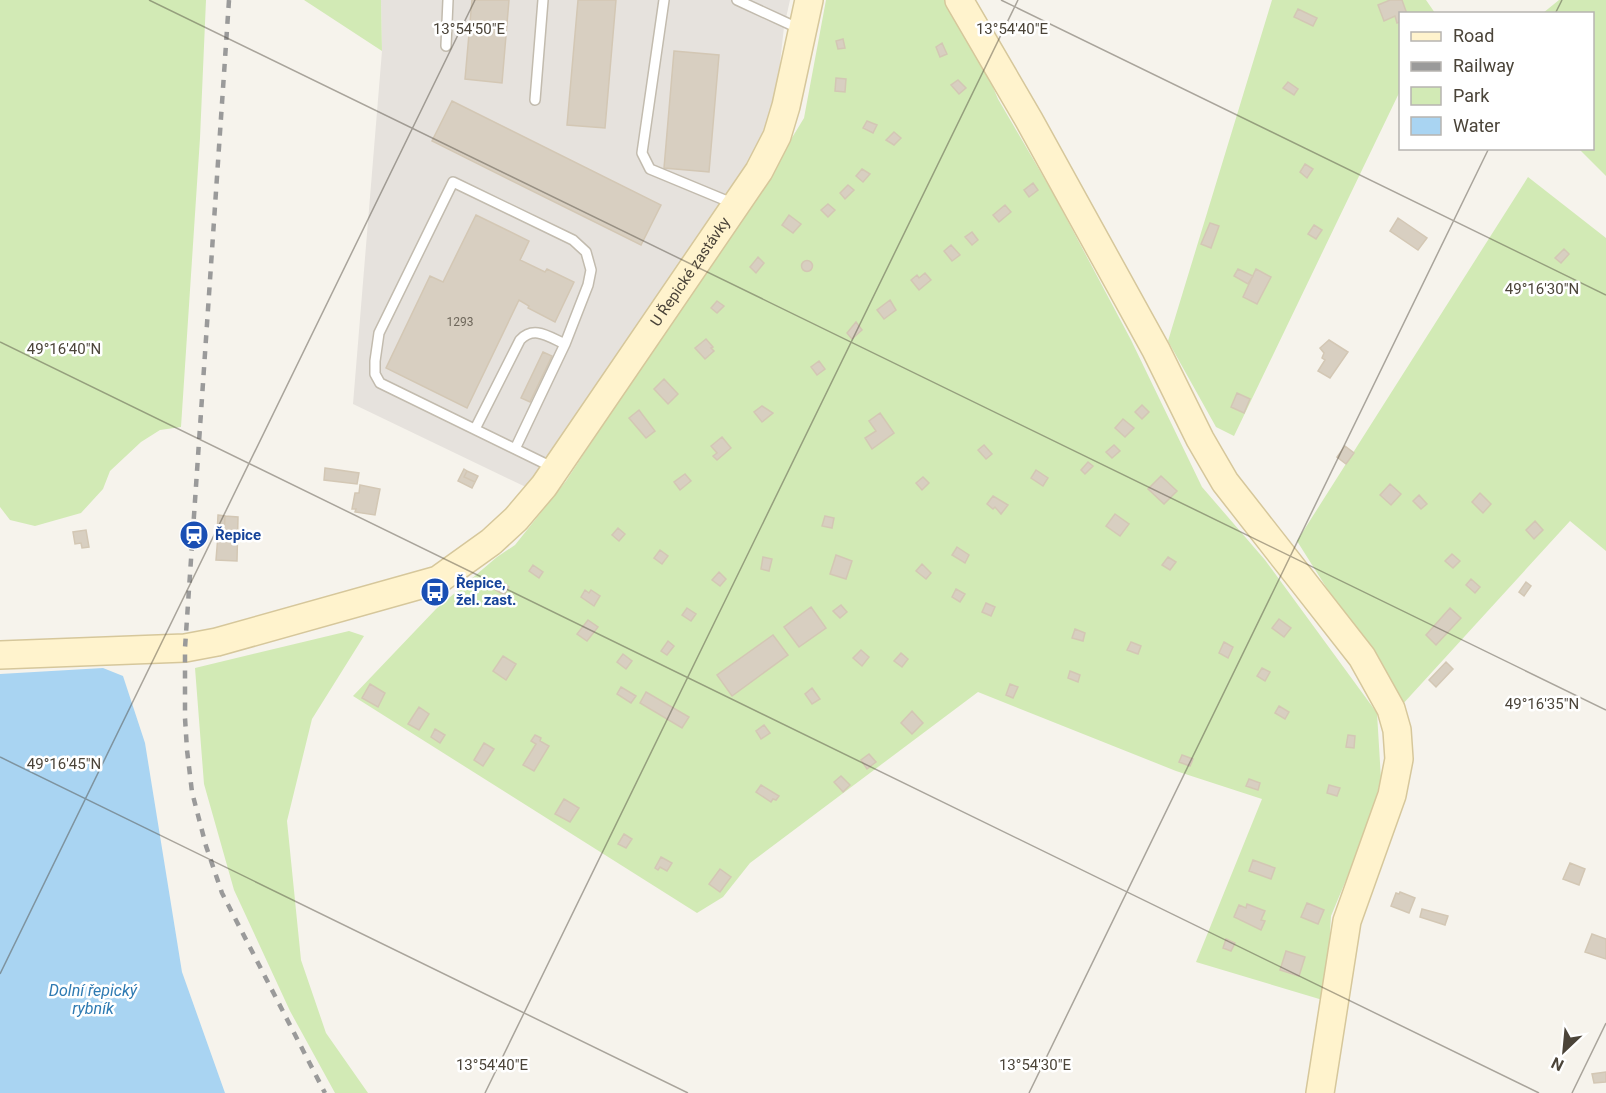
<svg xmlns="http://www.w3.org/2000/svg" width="1606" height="1093" viewBox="0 0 1606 1093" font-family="Roboto,sans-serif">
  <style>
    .industrial { fill: #e6e2dd }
    .green { fill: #d2eab5 }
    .water { fill: #a9d4f2 }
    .building { fill: #d8cfc1; stroke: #d3c7b4; stroke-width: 1.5 }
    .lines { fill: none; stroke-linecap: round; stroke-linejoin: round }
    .lane-casing { stroke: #c2bbae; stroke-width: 12 }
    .secondary-casing { stroke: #d6c79b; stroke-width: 30 }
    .lane { stroke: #fff; stroke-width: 9 }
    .secondary { stroke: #fff3cd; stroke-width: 27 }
    .rail { stroke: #9a9a9a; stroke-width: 4.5; stroke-dasharray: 8 8; stroke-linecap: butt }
    .ticks { fill: none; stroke: #4b4439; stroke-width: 1.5; stroke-opacity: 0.45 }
    .labels { text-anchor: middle; stroke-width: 5; stroke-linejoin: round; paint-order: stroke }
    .number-label { font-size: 12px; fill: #6e675b }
    .street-label { font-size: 15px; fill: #4b4439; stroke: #fff }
    .transit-label { font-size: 15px; font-weight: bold; fill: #164399; stroke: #fff; text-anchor: start }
    .water-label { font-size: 16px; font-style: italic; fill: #2e7ab2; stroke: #fff }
    .ticks-label { font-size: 15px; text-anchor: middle; fill: #4b4439; stroke: #fff; stroke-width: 5; stroke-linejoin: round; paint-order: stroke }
  </style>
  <rect width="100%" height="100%" fill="#f6f3ec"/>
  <path class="industrial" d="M 381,0 L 790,0 L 784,27 L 776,99 L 753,156 L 530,489 L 353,404 L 382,51 Z"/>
  <path class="green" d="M 0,0 L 206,0 L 200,138 L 181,427 L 160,430 L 141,442 L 110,471 L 103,489 L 81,513 L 35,526 L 10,520 L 0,507 Z
    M 304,0 L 381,0 L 382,51 Z
    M 826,0 L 956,0 L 998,99 L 1054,195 L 1131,340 L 1202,487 L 1265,560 L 1377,713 L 1381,779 L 1368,827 L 1331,916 L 1326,1001 L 1196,962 L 1262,799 L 1176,771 L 978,692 L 750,863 L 723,897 L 697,913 L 353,696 L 436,609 L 497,557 L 515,545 L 566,481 L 702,274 L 762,187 L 804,118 Z
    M 1272,0 L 1426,0 L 1435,13 L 1400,14 L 1400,91 L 1234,436 L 1216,427 L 1168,341 Z
    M 1559,0 L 1606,0 L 1606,176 L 1579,149 L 1592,148 L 1592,14 L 1543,13 Z
    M 1528,177 L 1606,238 L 1606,551 L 1570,521 L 1401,706 L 1297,541 Z
    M 349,631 L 364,636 L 312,719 L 287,821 L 301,960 L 326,1033 L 368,1093 L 335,1093 L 290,1011 L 234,890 L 204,784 L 195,668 Z"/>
  <path class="water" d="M 103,668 L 123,676 L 145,743 L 182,972 L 225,1093 L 0,1093 L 0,674 Z"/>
  <path class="building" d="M 472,0 L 509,0 L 502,83 L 465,79 Z
    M 578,0 L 616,0 L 605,128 L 567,125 Z
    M 1390,0 L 1402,0 L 1407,14 L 1400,14 L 1400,22 L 1397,23 L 1395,16 L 1384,21 L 1378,5 Z
    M 1298,9 L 1317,18 L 1313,26 L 1294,17 Z
    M 843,39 L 845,48 L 838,49 L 836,41 Z
    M 942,43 L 947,54 L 940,57 L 936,47 Z
    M 674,51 L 719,55 L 709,172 L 664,168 Z
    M 836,78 L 846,79 L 845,92 L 835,91 Z
    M 958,80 L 966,88 L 959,94 L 951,85 Z
    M 1288,82 L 1298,89 L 1294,95 L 1283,88 Z
    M 452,101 L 661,205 L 641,245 L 432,141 Z
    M 867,121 L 877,125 L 873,133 L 863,128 Z
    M 894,132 L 901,138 L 894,145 L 886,140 Z
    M 1305,164 L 1313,169 L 1307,178 L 1300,172 Z
    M 862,169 L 870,174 L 863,182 L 856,176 Z
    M 1033,183 L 1038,190 L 1029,197 L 1024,190 Z
    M 848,185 L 854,190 L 845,199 L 840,193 Z
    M 828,204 L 835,210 L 828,217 L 821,210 Z
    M 1005,205 L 1011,212 L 999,222 L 993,215 Z
    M 476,215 L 529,241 L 520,260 L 545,272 L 547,269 L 574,282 L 555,322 L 528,308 L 529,306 L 519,300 L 467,408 L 386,368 L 430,276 L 443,282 Z
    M 789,215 L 801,224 L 793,233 L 782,225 Z
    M 1398,218 L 1427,238 L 1418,250 L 1390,231 Z
    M 1210,223 L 1219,226 L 1211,248 L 1201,244 Z
    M 1314,225 L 1322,230 L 1316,239 L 1308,234 Z
    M 972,232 L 978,240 L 972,245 L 965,237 Z
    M 951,245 L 960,255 L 952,261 L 944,251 Z
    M 1564,249 L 1569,254 L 1561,263 L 1555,258 Z
    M 758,257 L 764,263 L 756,273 L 750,267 Z
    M801.5 266a5.5 5.5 0 1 1 11 0a5.5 5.5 0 1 1-11 0Z
    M 1238,269 L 1253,276 L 1248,284 L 1234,276 Z
    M 1256,269 L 1271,277 L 1257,304 L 1243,297 Z
    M 925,273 L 931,280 L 919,290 L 911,280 L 917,275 L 919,278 Z
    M 890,300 L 896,310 L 884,319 L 877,310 Z
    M 717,301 L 724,306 L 717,313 L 711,308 Z
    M 856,322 L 862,330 L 852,339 L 847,333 Z
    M 706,339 L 713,347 L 711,348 L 714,351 L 705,359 L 695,348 Z
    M 1329,340 L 1348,352 L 1330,378 L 1318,371 L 1325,360 L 1322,358 L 1324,353 L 1320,348 Z
    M 543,352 L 552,356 L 530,402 L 521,398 Z
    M 819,361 L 825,369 L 817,375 L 811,367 Z
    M 664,379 L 678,394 L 668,404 L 654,389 Z
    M 1237,393 L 1250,399 L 1244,413 L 1231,407 Z
    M 1142,405 L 1149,412 L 1142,419 L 1135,412 Z
    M 762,406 L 773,413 L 762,422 L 754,412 Z
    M 639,410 L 655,431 L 646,438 L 629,418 Z
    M 880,413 L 894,433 L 872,449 L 865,438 L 876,431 L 869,421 Z
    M 1123,419 L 1134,428 L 1125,437 L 1115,428 Z
    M 722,437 L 731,448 L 717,460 L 713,456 L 717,453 L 711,446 Z
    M 984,445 L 992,454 L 986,459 L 978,450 Z
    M 1114,445 L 1120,451 L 1112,458 L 1106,452 Z
    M 1345,446 L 1354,453 L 1346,464 L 1337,457 Z
    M 1088,462 L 1093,466 L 1085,474 L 1081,470 Z
    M 325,468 L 359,473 L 357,484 L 324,480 Z
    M 464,469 L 467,471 L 464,477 L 475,482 L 472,488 L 458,481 Z
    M 1036,470 L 1048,478 L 1043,486 L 1031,478 Z
    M 467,471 L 478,476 L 475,482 L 464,477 Z
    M 685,474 L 691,481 L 680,490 L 674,482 Z
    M 1161,476 L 1177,491 L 1164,504 L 1148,489 Z
    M 923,477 L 929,483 L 922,490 L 916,483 Z
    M 1390,484 L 1401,494 L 1391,505 L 1380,495 Z
    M 360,485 L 380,489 L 375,515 L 355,512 L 356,509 L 352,509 L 355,493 L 359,493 Z
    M 1480,493 L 1491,504 L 1483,513 L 1472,502 Z
    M 1419,495 L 1427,504 L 1421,509 L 1413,501 Z
    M 993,496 L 1008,505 L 1001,514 L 995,507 L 993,509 L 987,504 Z
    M 1115,514 L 1129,524 L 1120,536 L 1106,526 Z
    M 218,515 L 225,516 L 224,535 L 217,535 Z
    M 225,516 L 238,517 L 237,561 L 216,560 L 218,535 L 224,535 Z
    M 825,516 L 834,518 L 832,528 L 822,526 Z
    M 1535,521 L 1543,530 L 1534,539 L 1526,530 Z
    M 618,528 L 625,534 L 619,541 L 612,535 Z
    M 86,530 L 89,547 L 82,548 L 81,543 L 75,544 L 73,532 Z
    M 957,547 L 969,555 L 965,563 L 952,555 Z
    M 660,550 L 668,556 L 662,564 L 654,558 Z
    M 1452,554 L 1460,561 L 1453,568 L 1445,561 Z
    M 836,555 L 852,561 L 846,579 L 830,574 Z
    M 763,557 L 772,559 L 769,571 L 761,569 Z
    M 1168,557 L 1176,562 L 1170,570 L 1162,565 Z
    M 922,564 L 931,573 L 926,579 L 916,571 Z
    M 533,565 L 543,572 L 539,578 L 529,571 Z
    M 719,572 L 726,579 L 720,586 L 712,580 Z
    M 1471,579 L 1480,587 L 1475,593 L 1466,585 Z
    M 500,580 L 509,587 L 504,595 L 494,589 Z
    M 1526,582 L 1531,586 L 1524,596 L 1519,592 Z
    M 956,589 L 965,594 L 960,602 L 952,597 Z
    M 585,590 L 589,593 L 591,590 L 600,596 L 594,606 L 581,597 Z
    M 986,603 L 995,607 L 991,616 L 982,612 Z
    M 841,605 L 847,612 L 840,618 L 833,611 Z
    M 811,607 L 826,628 L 799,647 L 784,627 Z
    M 687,608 L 696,614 L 691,621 L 682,615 Z
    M 1450,608 L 1461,618 L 1436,645 L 1426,635 Z
    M 1279,619 L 1291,628 L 1284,637 L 1272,628 Z
    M 588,620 L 598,627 L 587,641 L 577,634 Z
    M 1075,629 L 1085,633 L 1083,641 L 1072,638 Z
    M 773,635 L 788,655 L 732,696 L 717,675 Z
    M 668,641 L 674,646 L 667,655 L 661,651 Z
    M 1131,642 L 1141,646 L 1138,654 L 1127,650 Z
    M 1224,642 L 1233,647 L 1228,658 L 1219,653 Z
    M 861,650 L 869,657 L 862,666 L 853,658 Z
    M 901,653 L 908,659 L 902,667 L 894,661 Z
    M 623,654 L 632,661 L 626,669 L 617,662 Z
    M 503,656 L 516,664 L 506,680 L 493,671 Z
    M 1446,662 L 1453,669 L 1436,687 L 1429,680 Z
    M 1262,668 L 1270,672 L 1265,681 L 1257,676 Z
    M 1070,671 L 1080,675 L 1078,682 L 1068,678 Z
    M 370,684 L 385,693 L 378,707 L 362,698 Z
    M 1010,684 L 1018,687 L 1013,698 L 1006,695 Z
    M 621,687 L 636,696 L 631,703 L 617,694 Z
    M 812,688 L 820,699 L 812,704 L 805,694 Z
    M 646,692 L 689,717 L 682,728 L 640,703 Z
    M 1279,706 L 1289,712 L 1285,719 L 1275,713 Z
    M 419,707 L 429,714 L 419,730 L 408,724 Z
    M 912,711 L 923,723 L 912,734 L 901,723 Z
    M 764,725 L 770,733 L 761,739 L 756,731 Z
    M 435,729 L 445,735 L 440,743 L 431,737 Z
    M 535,735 L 541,738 L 540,741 L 549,746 L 534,771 L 523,765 L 536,744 L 531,741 Z
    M 1348,735 L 1355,736 L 1354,748 L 1346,747 Z
    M 484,743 L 494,749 L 483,766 L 474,760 Z
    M 869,754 L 876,762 L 867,769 L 861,760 Z
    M 1182,755 L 1193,759 L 1190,766 L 1179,762 Z
    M 841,776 L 850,785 L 843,792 L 834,782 Z
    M 1249,779 L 1260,783 L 1258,790 L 1246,786 Z
    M 761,785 L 779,796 L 776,800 L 773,799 L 771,802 L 756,792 Z
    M 1329,785 L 1340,788 L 1337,796 L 1327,793 Z
    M 564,799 L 579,808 L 570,822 L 555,814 Z
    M 624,834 L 632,839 L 626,848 L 618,844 Z
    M 661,857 L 672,863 L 667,871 L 660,867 L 658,870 L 655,868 Z
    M 1253,860 L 1275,868 L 1271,879 L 1249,871 Z
    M 1570,863 L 1585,869 L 1579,885 L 1563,879 Z
    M 720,869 L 731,877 L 720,892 L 709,884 Z
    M 1400,892 L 1415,898 L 1409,913 L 1391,906 L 1396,893 L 1399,894 Z
    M 1307,903 L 1324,910 L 1318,924 L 1301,917 Z
    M 1247,904 L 1265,911 L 1261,920 L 1265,921 L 1261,930 L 1234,917 L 1239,905 L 1246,908 Z
    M 1422,909 L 1448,916 L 1445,925 L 1420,917 Z
    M 1592,934 L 1606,939 L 1606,959 L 1585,952 Z
    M 1226,939 L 1235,943 L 1231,951 L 1223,948 Z
    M 1286,951 L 1305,957 L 1299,976 L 1280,970 Z
    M 1606,1072 L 1606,1082 L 1594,1083 L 1592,1074 Z"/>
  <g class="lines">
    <g class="lane-casing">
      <path id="lane" d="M 664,0 L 642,153 L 650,169 L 732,203
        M 737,0 L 800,29
        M 446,46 L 448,0
        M 535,100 L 543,0
        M 475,429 L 520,340 C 534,325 549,337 565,344
        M 515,449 L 565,344 L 588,285 L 591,270 L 586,252 L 573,240 L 453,182 L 379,333 L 375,361 L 375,374 L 380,383 L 554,468"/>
    </g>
    <g class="secondary-casing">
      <g id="secondary">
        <path d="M 959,0 L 1029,120 L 1156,350 L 1200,439 L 1225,482 L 1362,657 L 1391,709 L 1397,730 L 1399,759 L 1392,795 L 1347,921 L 1320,1093"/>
        <path id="s1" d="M 0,655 L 185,648 L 217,642 L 438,580 L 491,542 L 516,519 L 544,486 L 759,171 L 777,136 L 786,106 L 809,0"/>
      </g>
    </g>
    <use href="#lane" class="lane"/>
    <use href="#secondary" class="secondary"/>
    <path class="rail" d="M 229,0 L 185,648 L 185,718 L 187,750 L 192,792 L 206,846 L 222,893 L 325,1093"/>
  </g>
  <path class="ticks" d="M 149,0 L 1606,710M 1001,0 L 1606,295M 1555,14 L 1562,0M 0,342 L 1539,1093M 0,757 L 688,1093M 0,974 L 475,0M 485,1093 L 1018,0M 1029,1093 L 1489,148M 1572,1093 L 1606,1023"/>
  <defs>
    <g id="station-disc" transform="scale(1.5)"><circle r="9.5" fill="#1a4fb4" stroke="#fff"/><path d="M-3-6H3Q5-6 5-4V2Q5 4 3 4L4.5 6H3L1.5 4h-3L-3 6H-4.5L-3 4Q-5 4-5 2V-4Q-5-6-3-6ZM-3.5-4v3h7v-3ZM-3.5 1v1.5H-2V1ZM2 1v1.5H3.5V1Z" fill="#fff"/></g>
    <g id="bus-disc" transform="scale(1.5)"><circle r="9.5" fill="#1a4fb4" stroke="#fff"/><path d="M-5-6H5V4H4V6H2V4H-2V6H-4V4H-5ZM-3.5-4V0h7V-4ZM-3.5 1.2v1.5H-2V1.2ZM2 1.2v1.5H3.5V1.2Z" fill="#fff"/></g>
  </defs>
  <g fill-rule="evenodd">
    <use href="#station-disc" x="194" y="535"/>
    <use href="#bus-disc" x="435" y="592"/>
  </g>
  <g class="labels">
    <g class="number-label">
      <text x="460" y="326">1293</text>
    </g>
    <g class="street-label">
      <text dy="5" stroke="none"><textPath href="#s1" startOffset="849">U Řepické zastávky</textPath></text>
    </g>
    <g class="transit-label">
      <text x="215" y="540">Řepice</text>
      <text x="456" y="588">Řepice,<tspan x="456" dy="17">žel. zast.</tspan></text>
    </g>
    <g class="water-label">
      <text x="93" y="996">Dolní řepický<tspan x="93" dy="18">rybník</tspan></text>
    </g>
  </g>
  <g class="ticks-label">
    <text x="469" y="34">13°54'50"E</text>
    <text x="1012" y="34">13°54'40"E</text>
    <text x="1542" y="294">49°16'30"N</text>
    <text x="64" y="354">49°16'40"N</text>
    <text x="1542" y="709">49°16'35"N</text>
    <text x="64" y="769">49°16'45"N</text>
    <text x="492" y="1070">13°54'40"E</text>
    <text x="1035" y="1070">13°54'30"E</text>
  </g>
  <rect x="1399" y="12" width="195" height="138" fill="#ffffff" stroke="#b7b4b0" stroke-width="1.5"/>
  <rect x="1411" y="32" width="30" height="9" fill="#fff3cd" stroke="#b7b4b0" stroke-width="1.5"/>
  <text x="1453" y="42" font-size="18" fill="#4b4439">Road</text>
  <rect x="1411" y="62" width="30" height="9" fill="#9a9a9a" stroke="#b7b4b0" stroke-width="1.5"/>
  <text x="1453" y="72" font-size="18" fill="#4b4439">Railway</text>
  <rect x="1411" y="87" width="30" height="18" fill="#d2eab5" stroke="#b7b4b0" stroke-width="1.5"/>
  <text x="1453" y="102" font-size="18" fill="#4b4439">Park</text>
  <rect x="1411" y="117" width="30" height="18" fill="#a9d4f2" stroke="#b7b4b0" stroke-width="1.5"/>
  <text x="1453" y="132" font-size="18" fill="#4b4439">Water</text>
  <g transform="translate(1564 1051) rotate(206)" stroke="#ffffff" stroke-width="4.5" paint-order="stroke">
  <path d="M0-4.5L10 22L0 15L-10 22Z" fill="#4b4439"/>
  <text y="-9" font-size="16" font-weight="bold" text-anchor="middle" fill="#4b4439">N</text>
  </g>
</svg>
